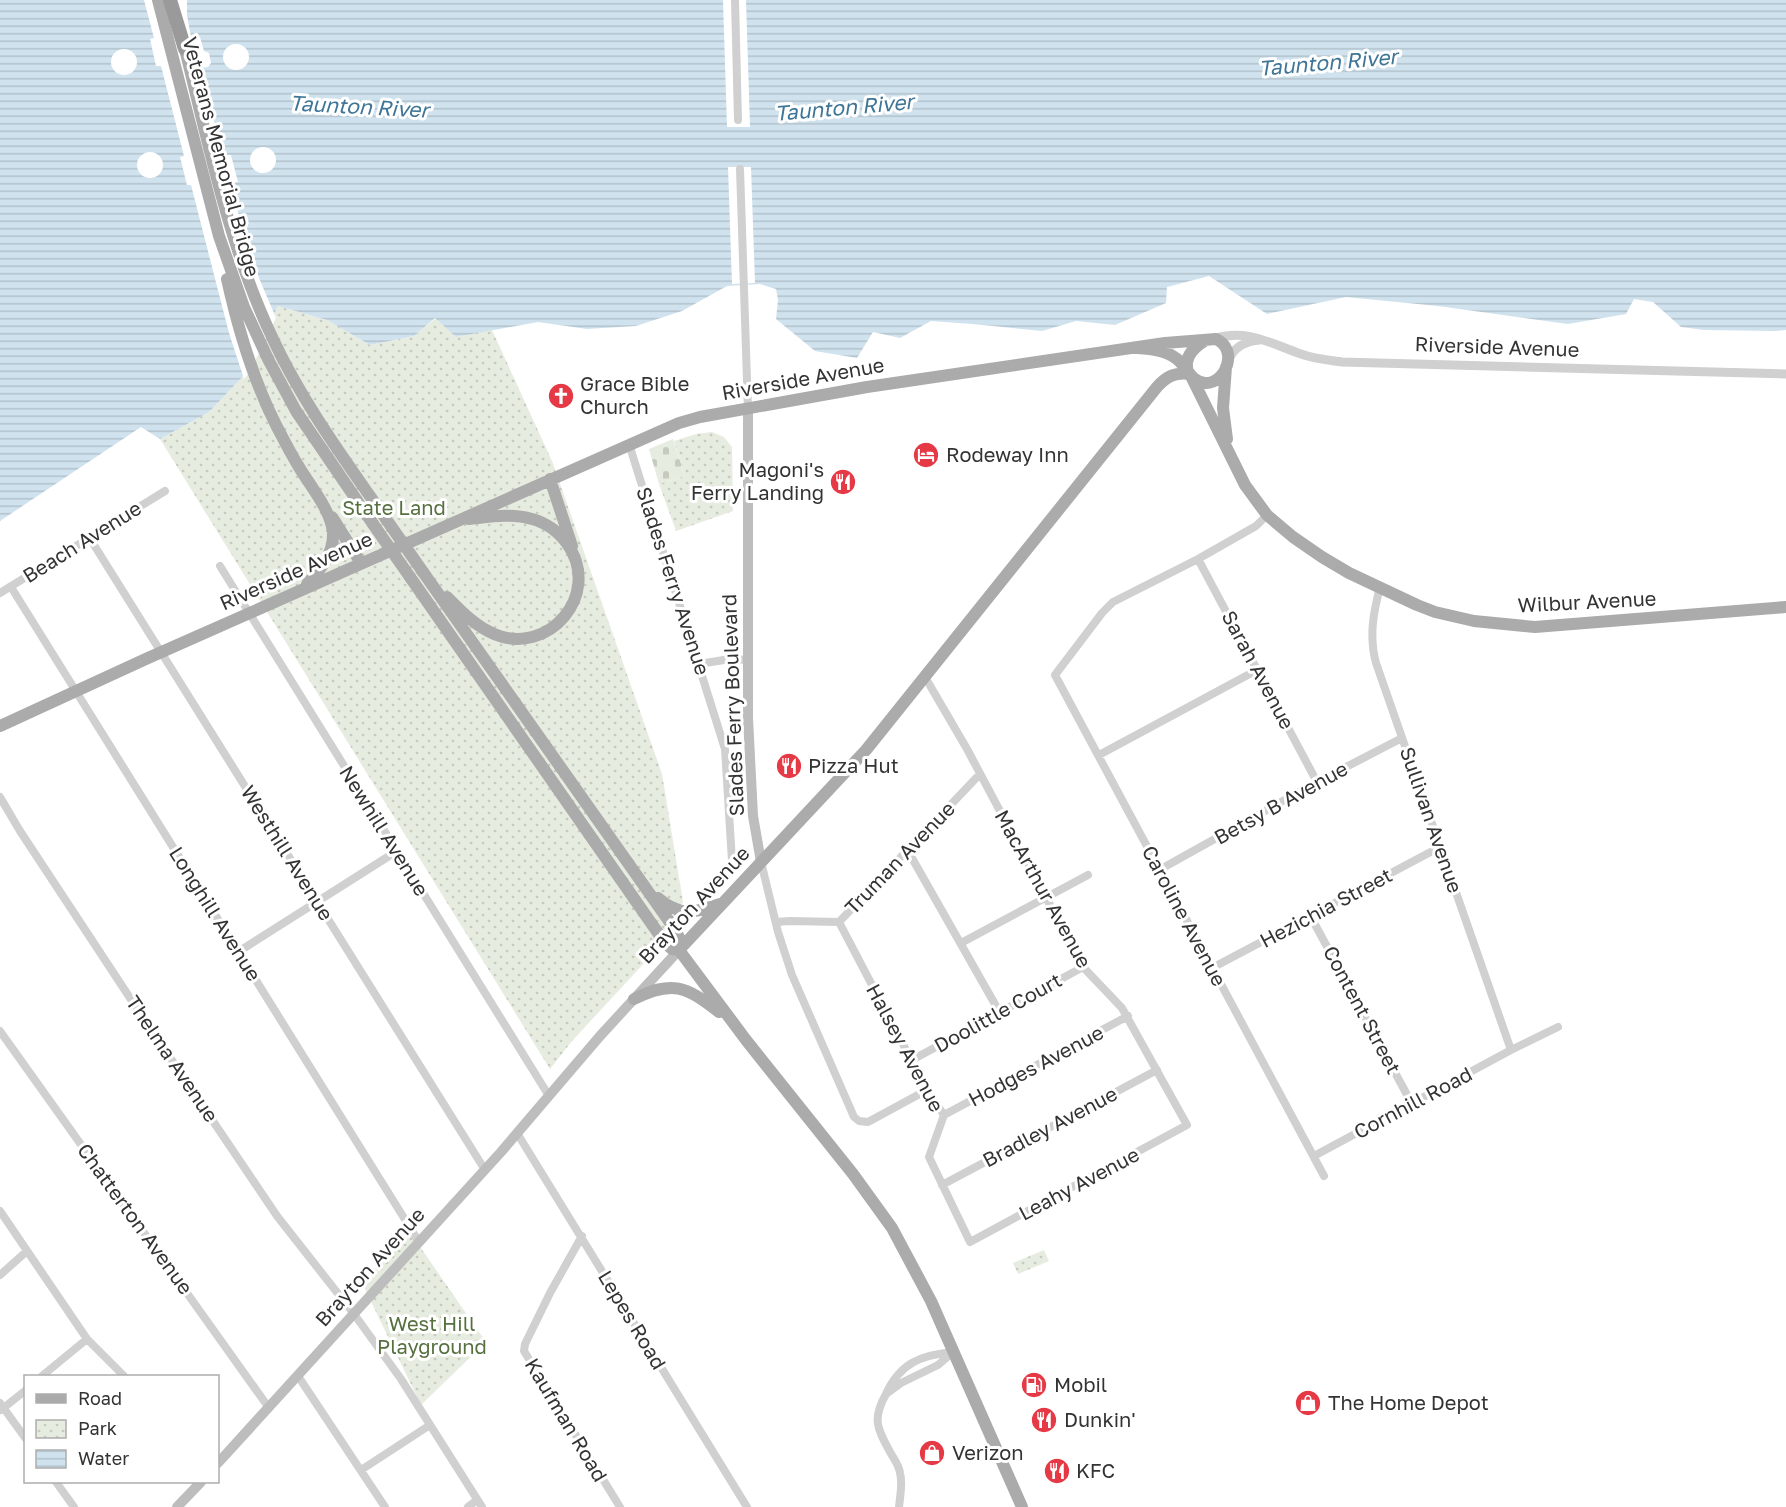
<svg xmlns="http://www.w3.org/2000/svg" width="1786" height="1507" viewBox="0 0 1786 1507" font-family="'Golos Text',sans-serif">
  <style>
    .cemetery { fill: url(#cemetery-stones) }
    .park { fill: url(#park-dots) }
    .water { fill: url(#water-rules) }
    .pier { fill: #fff }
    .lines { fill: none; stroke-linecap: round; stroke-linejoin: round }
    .minor { stroke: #d0d0d0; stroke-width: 8 }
    .tertiary { stroke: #d0d0d0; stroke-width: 9 }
    .secondary { stroke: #bdbdbd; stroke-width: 10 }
    .primary { stroke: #ababab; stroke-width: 12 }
    .motorway { stroke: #9a9a9a; stroke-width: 14 }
    .primary-bridge { stroke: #ababab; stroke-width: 12 }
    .labels { text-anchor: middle; stroke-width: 6; stroke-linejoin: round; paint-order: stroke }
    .street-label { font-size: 20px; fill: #333; stroke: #fff }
    .poi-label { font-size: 20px; fill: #333; stroke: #fff; text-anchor: start }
    .park-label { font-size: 20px; fill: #56703f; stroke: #fff }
    .water-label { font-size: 21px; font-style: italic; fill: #3f7597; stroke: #fff }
  </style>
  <defs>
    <pattern id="cemetery-stones" width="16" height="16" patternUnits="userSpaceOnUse" patternTransform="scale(1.5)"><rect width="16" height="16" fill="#e6ecdf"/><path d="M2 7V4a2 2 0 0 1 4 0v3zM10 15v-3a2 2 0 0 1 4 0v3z" fill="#c6cbc0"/></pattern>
    <pattern id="park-dots" width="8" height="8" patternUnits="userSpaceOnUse" patternTransform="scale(1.5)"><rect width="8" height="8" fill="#e6ecdf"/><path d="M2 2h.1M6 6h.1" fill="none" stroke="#c6cbc0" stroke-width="1.8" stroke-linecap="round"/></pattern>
    <pattern id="water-rules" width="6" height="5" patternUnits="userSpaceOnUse" patternTransform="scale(1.5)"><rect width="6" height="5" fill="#cfe2ee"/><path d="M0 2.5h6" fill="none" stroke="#b2c2cd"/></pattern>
  </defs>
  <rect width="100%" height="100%" fill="#fff"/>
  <path class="cemetery" d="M 673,439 L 685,476 L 659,484 L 649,449 Z"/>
  <path class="park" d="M 278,306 L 327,320 L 370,345 L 414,336 L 436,318 L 456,337 L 492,330 L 552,461 L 662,774 L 683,902 L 647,960 L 572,1041 L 550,1069 L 160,439 L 209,412 L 247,372 Z
    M 712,432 L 724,437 L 732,447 L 733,511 L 676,531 L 659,484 L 685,476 L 674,441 L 696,434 Z
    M 407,1228 L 486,1342 L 421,1405 L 363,1285 Z
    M 1044,1250 L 1049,1261 L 1018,1274 L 1013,1263 Z"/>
  <path class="water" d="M 0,0 L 1786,0 L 1786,330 L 1775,331 L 1704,330 L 1681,327 L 1653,302 L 1634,299 L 1626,314 L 1568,324 L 1438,306 L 1346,297 L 1267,314 L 1209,276 L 1167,287 L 1166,303 L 1115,325 L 1076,321 L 1042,331 L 972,324 L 931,321 L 900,338 L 873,332 L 857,358 L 815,351 L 776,319 L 778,300 L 776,289 L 760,284 L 727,286 L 682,311 L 636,326 L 587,329 L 538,322 L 456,337 L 435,318 L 414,336 L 370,345 L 327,320 L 278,306 L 247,372 L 209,412 L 160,439 L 141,427 L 0,521 Z"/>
  <path class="pier" d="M 144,0 L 187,0 L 187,15 L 191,37 L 200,37 L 204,51 L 209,53 L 211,63 L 208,67 L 200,68 L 223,155 L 231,155 L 238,182 L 230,183 L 240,219 L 243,219 L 244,223 L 241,224 L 259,278 L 276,318 L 249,373 L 244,379 L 229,333 L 191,185 L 187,185 L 180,157 L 184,156 L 161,66 L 156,66 L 150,39 L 154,38 Z
    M 723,0 L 746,0 L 750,127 L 727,127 Z
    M223 57a13 13 0 1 1 26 0a13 13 0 1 1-26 0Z
    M111 62a13 13 0 1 1 26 0a13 13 0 1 1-26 0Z
    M250 160a13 13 0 1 1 26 0a13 13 0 1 1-26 0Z
    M137 165a13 13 0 1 1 26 0a13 13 0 1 1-26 0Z
    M 728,167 L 751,167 L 755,283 L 732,284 Z"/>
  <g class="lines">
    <path class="minor" d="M 735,0 L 738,120
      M 740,169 L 748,410
      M 629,444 L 725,749 L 732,861
      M 1267,515 L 1256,526 L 1198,559 L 1113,602 L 1102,613 L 1055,675 L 1324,1176
      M 89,537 L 485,1170
      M 1198,559 L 1317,782
      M 220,566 L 549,1096
      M 11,587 L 419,1242
      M 1380,587 C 1373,614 1369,637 1376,663 L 1511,1050
      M 0,593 L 165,491
      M 699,664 L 730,659 L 747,660
      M 1099,755 L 1257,670
      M 0,797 L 20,831 L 132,1001 L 277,1216 L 354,1314 L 401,1379 L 482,1507
      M 908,851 L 1000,1013
      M 761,862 L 778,932 L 792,975 L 854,1117 L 859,1121 L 868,1122 L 927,1090
      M 1159,870 L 1317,782 L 1402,738
      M 1311,917 L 1412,1104
      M 776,922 L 790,921 L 839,922 L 980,774
      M 839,922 L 927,1090 L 944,1115 L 929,1157 L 970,1242 L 1187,1125 L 1122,1008 L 1083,967 L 967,749 L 925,677
      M 961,943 L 1088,875
      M 238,952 L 397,851
      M 1212,968 L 1440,847
      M 0,1031 L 269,1408
      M 912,1060 L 1083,967
      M 944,1115 L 1128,1016
      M 517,1133 L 747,1507
      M 1314,1156 L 1511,1050 L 1558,1027
      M 942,1185 L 1157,1070
      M 0,1211 L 87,1339 L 124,1376
      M 582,1236 L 550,1293 L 525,1344 L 524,1351 L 620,1507
      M 0,1275 L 27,1251
      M 953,1352 L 938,1365 L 901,1383 L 886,1394 C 900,1363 921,1355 953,1352 Z
      M 42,1376 L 87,1339
      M 298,1376 L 385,1507
      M 886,1394 C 872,1419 877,1428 890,1452 C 894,1459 899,1465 900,1473 C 903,1484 900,1496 899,1507
      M 0,1403 L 26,1439
      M 1,1410 L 26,1390
      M 361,1470 L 430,1425
      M 56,1482 L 74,1507
      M 468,1507 L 477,1500"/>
    <path class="tertiary" d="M 1212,339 C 1247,328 1269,343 1301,354 C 1315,359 1328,360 1342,362 L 1786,374
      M 1229,359 C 1235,346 1246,341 1260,340"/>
    <path class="secondary" d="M 748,410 L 748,718 L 753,816 L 761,862
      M 218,1463 L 501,1152 L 600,1036 L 679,950
      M 177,1507 L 201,1482"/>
    <path class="primary" d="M 158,0 L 219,236 L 244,307 L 269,361 L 296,411 L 373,524
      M 185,49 C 209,146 229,246 272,337 C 302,402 345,460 386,519
      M 227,279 C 238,329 253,380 277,427 C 284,440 291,454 299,467 C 311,487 330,509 333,532 C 334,554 321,569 307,584
      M 1226,367 L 1223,408 L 1227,439
      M 1188,372 C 1183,357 1194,347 1206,340
      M 1191,376 L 1245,485 L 1267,515 L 1293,537 L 1322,557 L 1349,573 L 1417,605 L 1435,612 L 1474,621 L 1535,627 L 1786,607
      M 550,479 L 572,546
      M 332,517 L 361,563
      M 423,572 L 676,931 L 680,940 L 679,950
      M 410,577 L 665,943 L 672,949 L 679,950
      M 447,597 C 461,611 475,626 494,634 C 548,657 602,595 568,545 C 559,532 547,523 532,519 C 512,513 489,517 469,519
      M 0,726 L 148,658 L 679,423 L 700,417 L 867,387 L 1165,343 L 1216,339 C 1239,349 1226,384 1205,383 C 1191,382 1187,367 1177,359 C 1166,350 1151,349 1137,348
      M 658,898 C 680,917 695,913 720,904
      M 679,950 L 866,750 L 1157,387 C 1167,376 1175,372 1190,374
      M 679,950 L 746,1040 L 853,1174 L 892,1228 L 931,1301 L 1022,1507
      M 634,999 C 672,980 686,986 719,1012"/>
    <path class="motorway" d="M 170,0 L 185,49"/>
    <path class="primary-bridge" d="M 386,519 L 423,572
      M 373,524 L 410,577"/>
  </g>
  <defs>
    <g id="church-disc" transform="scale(1.35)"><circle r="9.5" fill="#e63946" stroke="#fff"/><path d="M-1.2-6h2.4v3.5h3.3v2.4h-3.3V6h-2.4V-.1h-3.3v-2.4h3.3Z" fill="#fff"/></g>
    <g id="hotel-disc" transform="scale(1.35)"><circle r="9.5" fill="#e63946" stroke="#fff"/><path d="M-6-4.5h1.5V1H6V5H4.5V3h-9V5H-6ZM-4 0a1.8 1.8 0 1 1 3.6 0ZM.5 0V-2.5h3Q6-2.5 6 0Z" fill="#fff"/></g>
    <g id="restaurant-disc" transform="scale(1.35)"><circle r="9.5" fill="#e63946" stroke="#fff"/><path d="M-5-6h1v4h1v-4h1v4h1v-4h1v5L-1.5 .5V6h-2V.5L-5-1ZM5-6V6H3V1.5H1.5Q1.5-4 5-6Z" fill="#fff"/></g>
    <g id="fuel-disc" transform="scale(1.35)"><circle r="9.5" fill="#e63946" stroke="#fff"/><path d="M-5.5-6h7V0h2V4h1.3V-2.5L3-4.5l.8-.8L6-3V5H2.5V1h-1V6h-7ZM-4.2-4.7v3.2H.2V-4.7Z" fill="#fff"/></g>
    <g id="shop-disc" transform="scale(1.35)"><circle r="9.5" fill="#e63946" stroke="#fff"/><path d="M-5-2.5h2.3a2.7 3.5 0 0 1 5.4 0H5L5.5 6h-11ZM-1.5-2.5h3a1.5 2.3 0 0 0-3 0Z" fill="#fff"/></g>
  </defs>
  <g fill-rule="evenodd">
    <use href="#church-disc" x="561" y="396"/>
    <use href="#hotel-disc" x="926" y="455"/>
    <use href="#restaurant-disc" x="843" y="482"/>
    <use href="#restaurant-disc" x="789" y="766"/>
    <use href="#fuel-disc" x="1034" y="1385"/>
    <use href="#shop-disc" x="1308" y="1403"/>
    <use href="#restaurant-disc" x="1044" y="1420"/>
    <use href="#shop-disc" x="932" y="1453"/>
    <use href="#restaurant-disc" x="1057" y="1471"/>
  </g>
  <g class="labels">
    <g class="street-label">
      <text transform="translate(221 157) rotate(75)" y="7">Veterans Memorial Bridge</text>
      <text transform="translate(1497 347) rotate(2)" y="7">Riverside Avenue</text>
      <text transform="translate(803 379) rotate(-10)" y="7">Riverside Avenue</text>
      <text transform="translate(82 542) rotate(-32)" y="7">Beach Avenue</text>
      <text transform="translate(296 571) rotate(-24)" y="7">Riverside Avenue</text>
      <text transform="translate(673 581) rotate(72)" y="7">Slades Ferry Avenue</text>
      <text transform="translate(1587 602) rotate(-3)" y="7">Wilbur Avenue</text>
      <text transform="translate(1258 670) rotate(62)" y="7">Sarah Avenue</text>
      <text transform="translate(733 705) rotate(-92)" y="7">Slades Ferry Boulevard</text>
      <text transform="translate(1281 803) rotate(-29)" y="7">Betsy B Avenue</text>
      <text transform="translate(1431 820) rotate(71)" y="7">Sullivan Avenue</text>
      <text transform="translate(384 831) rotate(58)" y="7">Newhill Avenue</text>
      <text transform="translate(287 853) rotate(58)" y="7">Westhill Avenue</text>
      <text transform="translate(900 858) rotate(-46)" y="7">Truman Avenue</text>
      <text transform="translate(1043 889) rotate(61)" y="7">MacArthur Avenue</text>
      <text transform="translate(694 905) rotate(-47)" y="7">Brayton Avenue</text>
      <text transform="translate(1326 908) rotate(-28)" y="7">Hezichia Street</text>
      <text transform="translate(215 914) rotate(58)" y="7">Longhill Avenue</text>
      <text transform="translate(1184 916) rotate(62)" y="7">Caroline Avenue</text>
      <text transform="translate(1362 1010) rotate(62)" y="7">Content Street</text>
      <text transform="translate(998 1013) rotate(-29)" y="7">Doolittle Court</text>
      <text transform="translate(905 1048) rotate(62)" y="7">Halsey Avenue</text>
      <text transform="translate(172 1059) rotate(56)" y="7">Thelma Avenue</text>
      <text transform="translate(1036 1066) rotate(-28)" y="7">Hodges Avenue</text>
      <text transform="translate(1413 1103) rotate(-28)" y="7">Cornhill Road</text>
      <text transform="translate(1050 1127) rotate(-28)" y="7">Bradley Avenue</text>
      <text transform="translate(1079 1184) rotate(-28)" y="7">Leahy Avenue</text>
      <text transform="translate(135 1219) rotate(54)" y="7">Chatterton Avenue</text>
      <text transform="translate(370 1267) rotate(-48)" y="7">Brayton Avenue</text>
      <text transform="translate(632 1320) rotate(59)" y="7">Lepes Road</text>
      <text transform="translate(566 1420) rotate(59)" y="7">Kaufman Road</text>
    </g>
    <g class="poi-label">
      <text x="580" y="391">Grace Bible<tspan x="580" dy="23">Church</tspan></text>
      <text x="946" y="462">Rodeway Inn</text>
      <text x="824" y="477" text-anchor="end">Magoni's<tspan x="824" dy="23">Ferry Landing</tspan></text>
      <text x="808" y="773">Pizza Hut</text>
      <text x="1054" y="1392">Mobil</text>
      <text x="1328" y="1410">The Home Depot</text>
      <text x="1064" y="1427">Dunkin'</text>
      <text x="952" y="1460">Verizon</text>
      <text x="1076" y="1478">KFC</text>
    </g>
    <g class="park-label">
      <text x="394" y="515">State Land</text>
      <text x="432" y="1331">West Hill<tspan x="432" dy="23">Playground</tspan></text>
    </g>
    <g class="water-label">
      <text transform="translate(1328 63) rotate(-5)" y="7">Taunton River</text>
      <text transform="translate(359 107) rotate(3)" y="7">Taunton River</text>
      <text transform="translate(844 108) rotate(-5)" y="7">Taunton River</text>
    </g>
  </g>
  <rect x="24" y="1375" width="195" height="108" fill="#ffffff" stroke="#adadad" stroke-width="1.5"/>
  <rect x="36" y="1394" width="30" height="9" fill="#ababab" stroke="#adadad" stroke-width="1.5"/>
  <text x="78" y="1405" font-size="18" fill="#333333">Road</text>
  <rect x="36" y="1420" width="30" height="18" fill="url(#park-dots)" stroke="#adadad" stroke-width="1.5"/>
  <text x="78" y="1435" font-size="18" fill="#333333">Park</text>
  <rect x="36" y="1450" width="30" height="18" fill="url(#water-rules)" stroke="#adadad" stroke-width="1.5"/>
  <text x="78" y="1465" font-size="18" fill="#333333">Water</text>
</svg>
